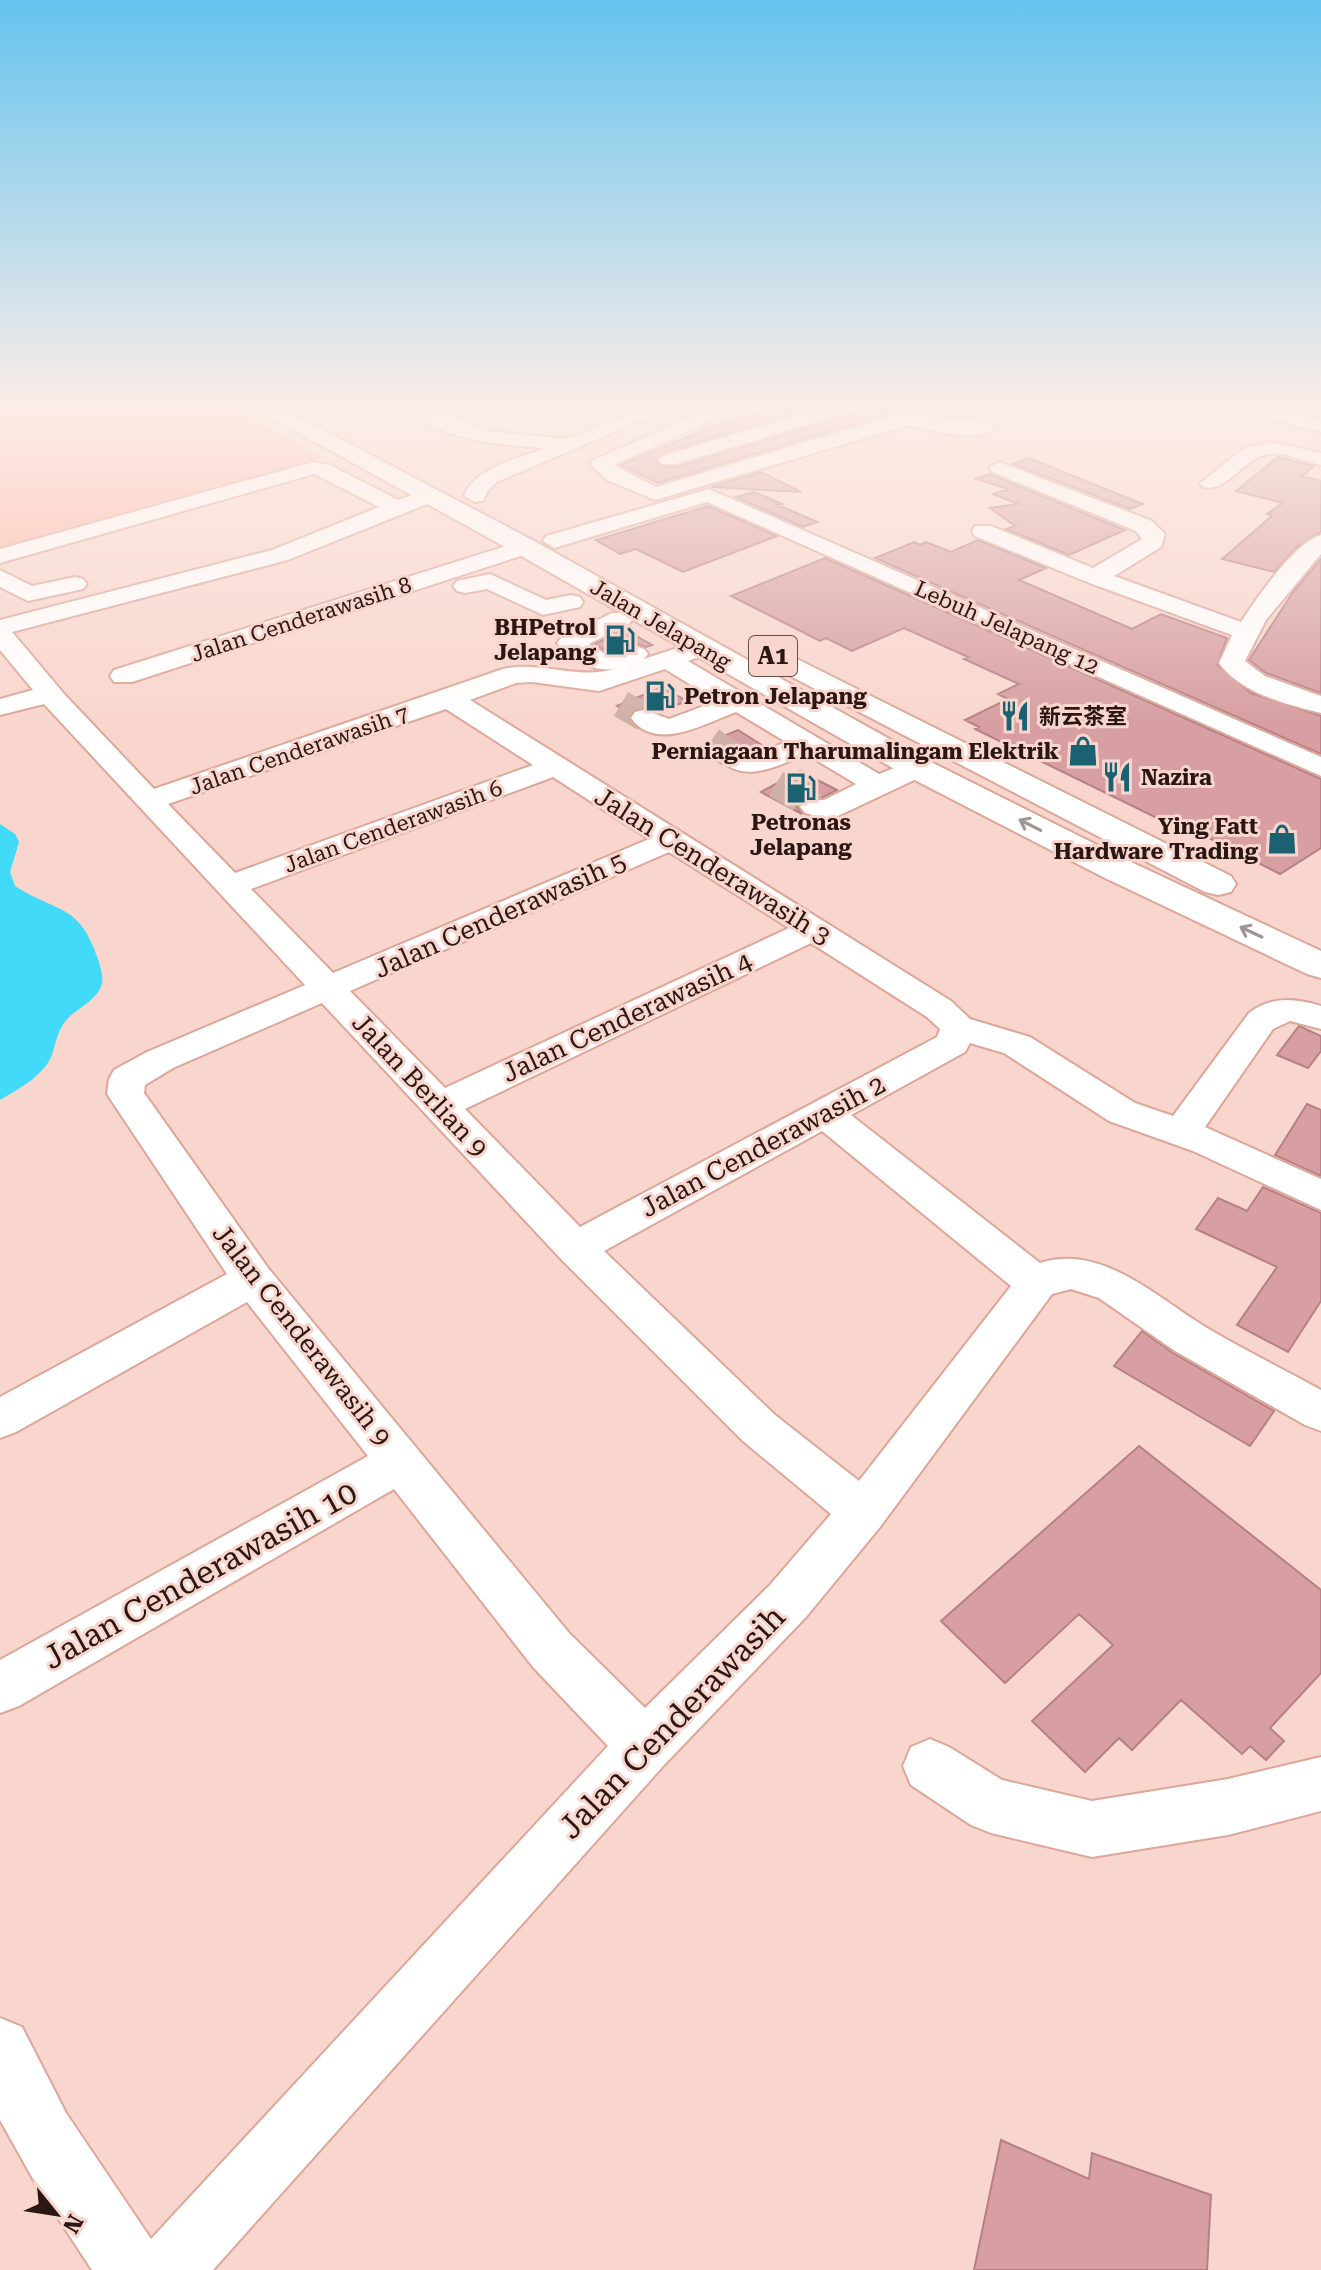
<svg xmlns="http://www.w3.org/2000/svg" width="1321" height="2270" viewBox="0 0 1321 2270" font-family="'Roboto Serif','Noto Sans SC',serif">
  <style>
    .green { fill: #fcb6a5 }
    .water { fill: #41daf9 }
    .building { fill: #d79fa2; stroke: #b68084; stroke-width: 2 }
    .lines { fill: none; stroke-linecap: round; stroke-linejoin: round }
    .minor-tunnel { stroke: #cfb0a8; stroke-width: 28; stroke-dasharray: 28 14; stroke-linecap: butt }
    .minor-casing { stroke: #dda698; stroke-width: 4 }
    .major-casing { stroke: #dda698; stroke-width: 4 }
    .minor { fill: #fff; fill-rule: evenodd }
    .major { fill: #fff; fill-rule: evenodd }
    .oneway { stroke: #a09794 }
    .labels { text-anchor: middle; stroke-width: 6; stroke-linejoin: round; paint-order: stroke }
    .far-street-label { font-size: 22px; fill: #2b1712; stroke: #f8d6cd }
    .far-poi-label { font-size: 22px; font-weight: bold; fill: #2b1712; stroke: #f8d6cd; text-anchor: end }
    .shield { fill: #f8d6cd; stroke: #68504a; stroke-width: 2 }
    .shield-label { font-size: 24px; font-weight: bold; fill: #2b1712 }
    .street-label { font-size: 26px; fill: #2b1712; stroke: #f8d6cd }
    .near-street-label { font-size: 32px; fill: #2b1712; stroke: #f8d6cd }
  </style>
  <rect width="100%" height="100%" fill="#f8d6cd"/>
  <path class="green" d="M 0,406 L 232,406 L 323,458 L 0,555 Z"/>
  <path class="water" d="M 0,824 L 15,834 L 19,842 L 10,872 L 15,886 C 59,914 79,903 98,959 C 101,969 105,980 100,989 C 92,1004 74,1009 64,1023 C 56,1034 56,1045 51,1057 C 42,1077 18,1089 0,1100 Z"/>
  <path class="building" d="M 781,406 L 817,406 L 661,453 L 657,462 L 662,467 L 677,467 L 858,413 L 862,406 L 914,406 L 658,483 L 621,465 L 708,428 Z
    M 1278,457 L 1314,466 L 1302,476 L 1321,481 L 1321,532 L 1298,546 L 1274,572 L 1222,559 L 1272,516 L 1267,514 L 1283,503 L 1236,491 Z
    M 1029,458 L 1120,495 L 1143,504 L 1130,509 L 1013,464 Z
    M 761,472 L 801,492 L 711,487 Z
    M 990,474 L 991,475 L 1125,530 L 1069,555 L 1006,529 L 1015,526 L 990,508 L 1018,504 L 993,494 L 1008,489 L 976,479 Z
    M 754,492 L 782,504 L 778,505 L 817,522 L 803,527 L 736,497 Z
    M 708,506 L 777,536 L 683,572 L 636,549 L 620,554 L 596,540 Z
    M 978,540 L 1046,568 L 1019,580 L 1132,629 L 1161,614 L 1227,638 L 1217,665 L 1251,693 L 1321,716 L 1321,754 L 875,558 L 914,542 L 920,545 L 926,542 L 951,552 Z
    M 825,558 L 1321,779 L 1321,848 L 1280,874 L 1203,835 L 1198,838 L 975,729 L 979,727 L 965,720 L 1008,699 L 998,694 L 1019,684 L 964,659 L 968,657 L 904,628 L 852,651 L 826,638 L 820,641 L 731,596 Z
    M 1321,559 L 1321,693 L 1266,673 L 1249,660 L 1293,592 Z
    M 624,629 L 652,645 L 646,647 L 634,643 L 607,652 L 595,644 Z
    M 662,687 L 687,701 L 659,712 L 644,707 L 634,709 L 630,714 L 617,706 Z
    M 738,730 L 765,747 L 754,752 L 731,743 L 717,746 L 709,742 Z
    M 800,771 L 837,790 L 823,797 L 803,799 L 797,807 L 802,814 L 761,792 Z
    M 1299,1026 L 1321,1036 L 1321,1051 L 1308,1068 L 1277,1055 Z
    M 1307,1104 L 1321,1110 L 1321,1176 L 1275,1155 Z
    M 1263,1187 L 1321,1213 L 1321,1301 L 1288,1352 L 1237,1325 L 1277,1267 L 1196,1229 L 1218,1198 L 1247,1211 Z
    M 1142,1331 L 1173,1353 L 1274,1411 L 1250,1446 L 1114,1366 Z
    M 1139,1446 L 1321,1590 L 1321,1673 L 1270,1728 L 1284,1741 L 1266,1760 L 1250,1746 L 1242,1754 L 1181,1700 L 1132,1750 L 1119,1738 L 1085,1772 L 1032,1721 L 1113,1645 L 1079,1614 L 1005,1683 L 941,1621 Z
    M 1001,2140 L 1089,2179 L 1092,2153 L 1211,2195 L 1207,2270 L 974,2270 Z"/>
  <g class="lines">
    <path class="minor-tunnel" d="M 621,704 L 645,718
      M 711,741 L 730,754
      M 776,784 L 815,807"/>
    <g class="minor-casing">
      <path id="minor" d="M 405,406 L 429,406 L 485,431 L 568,439 L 649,406 L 675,406 L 497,482 L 488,490 L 483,501 L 475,502 L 464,496 C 474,467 520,458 546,448 C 503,445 436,441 405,406 Z
        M 717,406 L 743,406 L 614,465 L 656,487 L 926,406 L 945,406 L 942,415 L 930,419 C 948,424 982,415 995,428 C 979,444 929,430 909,425 L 655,500 L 607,480 L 590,464 L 593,460 Z
        M 829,406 L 859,406 L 857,410 L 676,464 L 662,464 L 659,460 L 662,456 Z
        M 1232,406 L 1265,406 L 1321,420 L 1321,432 L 1234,410 Z
        M 1271,442 L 1321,453 L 1321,465 C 1303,461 1282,450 1264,455 C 1242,461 1226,493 1203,487 L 1200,483 L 1243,449 Z
        M 313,462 L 330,465 L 398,500 L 429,489 L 440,495 L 437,500 L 288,560 L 12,632 L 65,695 L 154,789 L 503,669 C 542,660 578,681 617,668 C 597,674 570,660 557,643 L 561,638 L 612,613 L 630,613 L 633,618 L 630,623 L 589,644 L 607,655 L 635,646 L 644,649 L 648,654 L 644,659 L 695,642 L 713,642 L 717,647 L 713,652 L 688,661 L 879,774 L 917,759 L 927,762 L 931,768 L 927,774 L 838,816 L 828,819 L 805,813 L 800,807 L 805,801 L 824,800 L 856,784 L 806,754 C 778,766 739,787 716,754 L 720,748 L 730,746 L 754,755 L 786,742 L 736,712 C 706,723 656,753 631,718 L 635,712 L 645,710 L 669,719 L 717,701 L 665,669 L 599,691 L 532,682 L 516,683 L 470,700 L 951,1001 L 970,1019 L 1030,1037 L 1135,1103 L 1173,1116 L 1249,1013 C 1271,996 1295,998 1321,1006 L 1321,1029 L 1290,1021 L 1273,1029 L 1205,1127 L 1321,1179 L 1321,1210 L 1193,1151 L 1109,1121 L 1004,1053 L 970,1043 L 965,1052 L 851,1115 L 1040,1263 C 1102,1243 1157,1298 1207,1328 C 1244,1350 1283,1369 1321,1390 L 1321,1431 L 1305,1425 L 1175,1351 L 1099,1298 L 1071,1289 L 1052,1294 L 880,1527 L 806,1617 L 664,1765 L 213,2270 L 92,2270 L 37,2186 L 0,2120 L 0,2018 L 22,2027 L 66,2113 L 151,2239 L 608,1746 L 533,1667 L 394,1489 L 19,1706 L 0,1713 L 0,1660 L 368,1456 L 247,1302 L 16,1432 L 0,1438 L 0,1397 L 227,1274 L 107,1094 L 109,1079 L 114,1070 L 147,1052 L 305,985 L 44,704 L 0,715 L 0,699 L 33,690 L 0,650 L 0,620 L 272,550 L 379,507 L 314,474 L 0,563 L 0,549 ZM 446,709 L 533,765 L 235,873 L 168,804 ZM 553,777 L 649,839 L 333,973 L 251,889 ZM 669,852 L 789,928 L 445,1088 L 350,991 ZM 811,943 L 927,1017 L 940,1029 L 937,1037 L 580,1227 L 465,1109 ZM 322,1003 L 561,1259 L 743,1441 L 831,1514 L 770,1585 L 645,1708 L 569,1633 L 268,1268 L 144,1093 L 145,1085 L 173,1068 ZM 822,1131 L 1011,1286 L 859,1481 L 775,1415 L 604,1251 Z
        M 999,462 L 1152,521 L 1165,534 L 1161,547 L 1114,576 L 1241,622 C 1256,599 1295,542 1321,535 L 1321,554 L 1266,620 L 1245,661 L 1265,676 L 1321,696 L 1321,713 C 1288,705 1240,693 1219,663 L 1232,635 L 1087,582 L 975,536 L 972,531 L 975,526 L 991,526 L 1093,568 L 1142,539 L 1136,531 L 992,472 L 989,468 Z
        M 709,489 L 1321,757 L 1321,776 L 707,502 L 554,548 L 543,541 L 546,536 Z
        M 525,540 L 533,542 L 536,547 L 533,552 L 132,682 L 114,682 L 110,676 L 114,670 Z
        M 0,570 L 32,586 L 75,577 L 83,579 L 87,584 L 83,589 L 28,601 L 0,587 Z
        M 490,574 L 546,600 L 571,595 L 580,597 L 583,602 L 580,607 L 543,615 L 487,589 L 465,593 L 457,591 L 453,586 L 457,581 Z
        M 930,1739 L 949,1747 L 1002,1780 L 1092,1801 L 1228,1779 L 1321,1757 L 1321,1811 L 1228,1835 L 1092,1857 L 991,1833 L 971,1825 L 911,1785 L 903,1766 L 911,1747 Z"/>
    </g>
    <g class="major-casing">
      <path id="major" d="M 250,406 L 278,406 L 534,541 L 929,761 L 1131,862 L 1321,951 L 1321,978 L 1307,974 L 1105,878 L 905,775 L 516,553 Z
        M 785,653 L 1231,876 L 1236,884 L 1231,892 L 1218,895 L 1205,892 L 775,668 L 770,662 L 775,656 Z"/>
    </g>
    <use href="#minor" class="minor"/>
    <use href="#major" class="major"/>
  </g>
  <defs><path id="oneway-shaft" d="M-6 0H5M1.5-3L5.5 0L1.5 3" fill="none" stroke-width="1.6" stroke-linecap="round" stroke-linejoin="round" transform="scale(2)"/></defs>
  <g class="oneway">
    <use href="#oneway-shaft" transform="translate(1030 825) rotate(-153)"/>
    <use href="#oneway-shaft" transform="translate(1251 932) rotate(-155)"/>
  </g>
  <linearGradient id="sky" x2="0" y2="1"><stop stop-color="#65c3ef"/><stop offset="0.56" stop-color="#fcede8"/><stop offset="1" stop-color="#fcede8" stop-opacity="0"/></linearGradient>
  <rect width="1321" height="724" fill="url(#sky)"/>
  <defs>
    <g id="fuel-bare" transform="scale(2.4)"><path d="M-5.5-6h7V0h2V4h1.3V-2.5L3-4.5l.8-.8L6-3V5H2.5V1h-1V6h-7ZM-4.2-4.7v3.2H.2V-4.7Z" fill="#1a6271" stroke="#f8d6cd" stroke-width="2.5" paint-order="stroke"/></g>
    <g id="restaurant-bare" transform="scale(2.4)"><path d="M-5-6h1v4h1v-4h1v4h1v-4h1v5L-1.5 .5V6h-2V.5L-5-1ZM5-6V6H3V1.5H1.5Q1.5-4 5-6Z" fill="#1a6271" stroke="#f8d6cd" stroke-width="2.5" paint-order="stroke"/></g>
    <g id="shop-bare" transform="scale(2.4)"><path d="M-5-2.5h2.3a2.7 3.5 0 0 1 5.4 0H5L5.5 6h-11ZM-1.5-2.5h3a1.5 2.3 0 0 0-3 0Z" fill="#1a6271" stroke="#f8d6cd" stroke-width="2.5" paint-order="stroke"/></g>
  </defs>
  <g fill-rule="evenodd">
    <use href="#fuel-bare" x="620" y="640"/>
    <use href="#fuel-bare" x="660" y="696"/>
    <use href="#restaurant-bare" x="1015" y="716"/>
    <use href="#shop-bare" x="1083" y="751"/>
    <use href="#restaurant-bare" x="1117" y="777"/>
    <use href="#fuel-bare" x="801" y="788"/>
    <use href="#shop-bare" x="1282" y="839"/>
  </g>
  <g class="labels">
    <g class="far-street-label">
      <text transform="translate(301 619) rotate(-18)" y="8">Jalan Cenderawasih 8</text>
      <text transform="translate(661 624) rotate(30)" y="8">Jalan Jelapang</text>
      <text transform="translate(1007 627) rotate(24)" y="8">Lebuh Jelapang 12</text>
      <text transform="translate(299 750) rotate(-19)" y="8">Jalan Cenderawasih 7</text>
      <text transform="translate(393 826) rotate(-20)" y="8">Jalan Cenderawasih 6</text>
    </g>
    <g class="far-poi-label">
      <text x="596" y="635">BHPetrol<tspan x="596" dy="25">Jelapang</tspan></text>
      <text x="684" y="704" text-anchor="start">Petron Jelapang</text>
      <text x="1039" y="724" text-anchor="start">新云茶室</text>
      <text x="1059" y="759">Perniagaan Tharumalingam Elektrik</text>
      <text x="1141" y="785" text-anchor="start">Nazira</text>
      <text x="801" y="830" text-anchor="middle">Petronas<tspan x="801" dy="25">Jelapang</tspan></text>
      <text x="1258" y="834">Ying Fatt<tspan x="1258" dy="25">Hardware Trading</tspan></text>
    </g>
    <rect class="shield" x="749" y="636" width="48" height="40" rx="6"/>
    <g class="shield-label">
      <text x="773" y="664">A1</text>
    </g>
    <g class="street-label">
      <text transform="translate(713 866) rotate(32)" y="9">Jalan Cenderawasih 3</text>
      <text transform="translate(500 915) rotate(-24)" y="9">Jalan Cenderawasih 5</text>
      <text transform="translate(627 1017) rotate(-25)" y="9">Jalan Cenderawasih 4</text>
      <text transform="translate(420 1085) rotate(47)" y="9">Jalan Berlian 9</text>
      <text transform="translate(763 1146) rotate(-28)" y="9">Jalan Cenderawasih 2</text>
      <text transform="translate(302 1335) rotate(52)" y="9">Jalan Cenderawasih 9</text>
    </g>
    <g class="near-street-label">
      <text transform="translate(200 1575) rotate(-29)" y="11">Jalan Cenderawasih 10</text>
      <text transform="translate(672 1722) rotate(-46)" y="11">Jalan Cenderawasih</text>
    </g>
  </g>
  <g transform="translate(56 2214) rotate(120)" stroke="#f8d6cd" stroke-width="6" paint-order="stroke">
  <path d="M0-6L14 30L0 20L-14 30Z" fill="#2b1712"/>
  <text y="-12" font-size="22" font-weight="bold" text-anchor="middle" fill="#2b1712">N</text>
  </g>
</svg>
